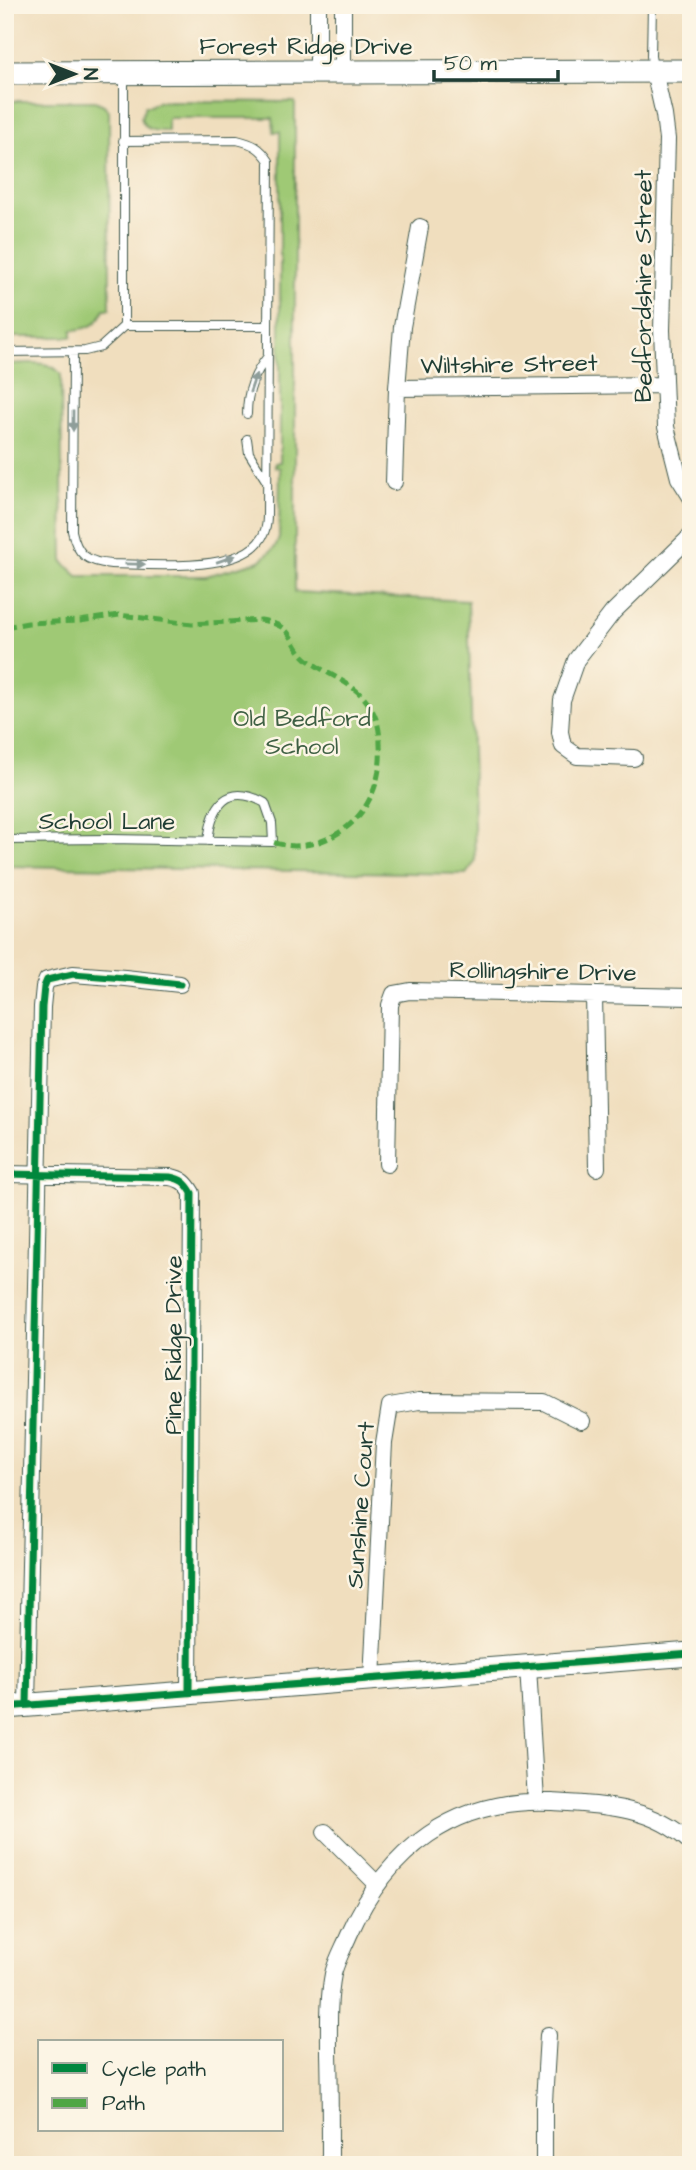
<svg xmlns="http://www.w3.org/2000/svg" width="696" height="2170" viewBox="0 0 696 2170" font-family="'Architects Daughter',sans-serif">
  <style>
    .green { fill: #9fc975; stroke: #5f8354; stroke-width: 2 }
    .lines { fill: none; stroke-linecap: round; stroke-linejoin: round }
    .lane-casing { stroke: #3e5549; stroke-width: 10 }
    .street-casing { stroke: #3e5549; stroke-width: 18 }
    .secondary-casing { stroke: #3e5549; stroke-width: 25 }
    .lane { stroke: #fff; stroke-width: 8 }
    .street { stroke: #fff; stroke-width: 16 }
    .secondary { stroke: #fff; stroke-width: 23 }
    .quiet { stroke: #4fa644; stroke-width: 5; stroke-dasharray: 10 5; stroke-linecap: butt }
    .cycleway-casing { stroke: #fcf5e5; stroke-width: 11 }
    .cycleway { stroke: #00873e; stroke-width: 7 }
    .oneway { fill: #8f9e9a }
    .labels { text-anchor: middle; stroke-width: 5; stroke-linejoin: round; paint-order: stroke }
    .street-label { font-size: 24px; fill: #1f3d34; stroke: #fcf5e5 }
    .park-label { font-size: 24px; fill: #3f6044; stroke: #fcf5e5 }
  </style>
  <rect width="100%" height="100%" fill="#fcf5e5"/>
  <filter id="ink" filterUnits="userSpaceOnUse"><feTurbulence type="fractalNoise" baseFrequency=".0143" numOctaves="2"/><feDisplacementMap in="SourceGraphic" scale="14" xChannelSelector="R" yChannelSelector="G"/><feConvolveMatrix kernelMatrix="1 2 1 2 8 2 1 2 1" color-interpolation-filters="sRGB"/></filter>
  <filter id="wash" filterUnits="userSpaceOnUse"><feTurbulence type="fractalNoise" baseFrequency=".00686" numOctaves="4" result="noise"/><feDisplacementMap in="SourceGraphic" scale="28" xChannelSelector="R" yChannelSelector="G"/><feGaussianBlur stdDeviation="1.57" result="paint"/><feColorMatrix in="noise" values="0 0 0 0 0 0 0 0 0 0 0 0 0 0 0 0 0 1.4 0 .05"/><feComposite in="paint" operator="in"/></filter>
  <g filter="url(#wash)">
    <rect width="100%" height="100%" fill="#f0debe"/>
    <path class="green" d="M 5,101 L 95,101 L 104,105 L 109,111 L 110,309 L 104,309 C 98,325 89,329 72,330 L 72,337 L 5,337 Z
      M 158,101 L 295,102 L 295,592 L 468,601 L 475,862 L 466,874 L 5,866 L 5,364 C 23,364 51,358 61,375 L 63,562 L 78,576 L 206,576 L 260,561 L 275,547 L 279,538 L 280,468 L 275,467 L 275,463 L 280,462 L 280,132 L 274,132 L 273,118 L 168,118 L 168,131 C 155,131 146,132 141,118 L 145,106 L 150,106 Z"/>
  </g>
  <g filter="url(#ink)">
    <g class="lines">
      <g class="lane-casing">
        <path id="lane" d="M 652,5 L 651,56 L 653,68
          M 124,326 L 268,326
          M 5,352 L 85,351 L 101,347 L 124,326 L 124,76
          M 73,353 L 72,531 C 77,555 87,562 111,564 C 148,564 252,576 265,530 C 267,525 267,519 267,514 L 269,161 C 260,147 253,144 237,140 L 123,141
          M 247,414 C 247,391 254,374 268,356
          M 247,439 L 249,453 L 267,482
          M 5,840 L 111,839 L 273,842 L 272,823 L 265,803 C 227,782 212,805 208,841"/>
      </g>
      <g class="street-casing">
        <path id="street" d="M 318,5 L 318,72
          M 343,5 L 343,72
          M 654,71 L 664,115 L 667,139 L 662,330 L 666,427 L 679,478 L 691,497
          M 397,388 L 664,385
          M 394,482 L 397,388 L 402,327 L 420,227
          M 634,758 L 577,756 L 563,746 L 560,732 L 562,700 L 576,660 L 613,612 L 691,536
          M 594,995 L 597,1168
          M 387,1164 L 390,1005 L 394,994 L 410,991 L 691,997
          M 5,1174 L 170,1177 C 182,1179 186,1183 192,1193 L 189,1691
          M 528,1667 L 536,1801
          M 372,1679 L 384,1443 L 390,1406 L 419,1401 L 544,1402 L 582,1421
          M 27,1705 L 42,1007 L 44,987 L 47,980 L 73,974 L 125,978 L 180,984
          M 325,1832 L 377,1884
          M 330,2165 C 330,2128 330,2090 329,2053 C 329,2027 328,2000 333,1974 C 336,1961 344,1947 349,1935 C 387,1849 456,1797 552,1802 C 601,1805 653,1806 691,1843
          M 544,2165 L 544,2102 L 548,2035"/>
      </g>
      <g class="secondary-casing">
        <path id="secondary" d="M 5,73 L 691,71
          M 5,1707 L 691,1654"/>
      </g>
      <use href="#lane" class="lane"/>
      <use href="#street" class="street"/>
      <use href="#secondary" class="secondary"/>
      <path class="quiet" d="M 5,627 L 28,623 L 80,621 L 119,615 L 192,624 L 261,620 C 298,627 287,643 308,660 C 330,677 357,683 371,708 C 378,720 380,732 380,745 C 383,790 360,831 315,843 C 300,847 287,847 273,842"/>
      <g class="cycleway-casing">
        <path id="cycleway" d="M 5,1174 L 170,1177 C 182,1179 186,1183 192,1193 L 189,1691
          M 27,1705 L 42,1007 L 44,987 L 47,980 L 73,974 L 125,978 L 180,984
          M 5,1707 L 691,1654"/>
      </g>
      <use href="#cycleway" class="cycleway"/>
    </g>
    <defs><path id="oneway-solid" d="M-6-.8H1V-3.2L6.5 0L1 3.2V.8H-6Z" transform="scale(1.75)"/></defs>
    <g class="oneway">
      <use href="#oneway-solid" transform="translate(253 383) rotate(-71)"/>
      <use href="#oneway-solid" transform="translate(73 421) rotate(90)"/>
      <use href="#oneway-solid" transform="translate(226 559) rotate(-19)"/>
      <use href="#oneway-solid" transform="translate(135 564) rotate(1)"/>
    </g>
  </g>
  <g class="labels">
    <g class="street-label">
      <text x="306" y="54">Forest Ridge Drive</text>
      <text transform="translate(643 286) rotate(-90)" y="8">Bedfordshire Street</text>
      <text transform="translate(509 364) rotate(-1)" y="8">Wiltshire Street</text>
      <text x="107" y="829">School Lane</text>
      <text transform="translate(543 971) rotate(1)" y="8">Rollingshire Drive</text>
      <text transform="translate(173 1345) rotate(-90)" y="8">Pine Ridge Drive</text>
      <text transform="translate(360 1505) rotate(-86)" y="8">Sunshine Court</text>
    </g>
    <g class="park-label">
      <text x="302" y="726">Old Bedford<tspan x="302" dy="28">School</tspan></text>
    </g>
  </g>
  <rect width="696" height="2170" fill="none" stroke="#fcf5e5" stroke-width="28"/>
  <rect x="38" y="2040" width="245" height="91" fill="#fcf5e5" stroke="#a4ab9e" stroke-width="2"/>
  <rect x="52" y="2063" width="35" height="10" fill="#00873e" stroke="#a4ab9e" stroke-width="2"/>
  <text x="102" y="2076" font-size="21" fill="#1f3d34">Cycle path</text>
  <rect x="52" y="2098" width="35" height="10" fill="#4fa644" stroke="#a4ab9e" stroke-width="2"/>
  <text x="102" y="2110" font-size="21" fill="#1f3d34">Path</text>
  <g transform="translate(74 74) rotate(90)" stroke="#fcf5e5" stroke-width="5" paint-order="stroke">
  <path d="M0-5L12 26L0 18L-12 26Z" fill="#1f3d34"/>
  <text y="-10" font-size="19" font-weight="bold" text-anchor="middle" fill="#1f3d34">N</text>
  </g>
  <path d="M434 70v10h124v-10" fill="none" stroke="#1f3d34" stroke-width="3.5"/>
  <text x="444" y="70" font-size="21" fill="#1f3d34" stroke="#fcf5e5" stroke-width="5" paint-order="stroke">50 m</text>
</svg>
